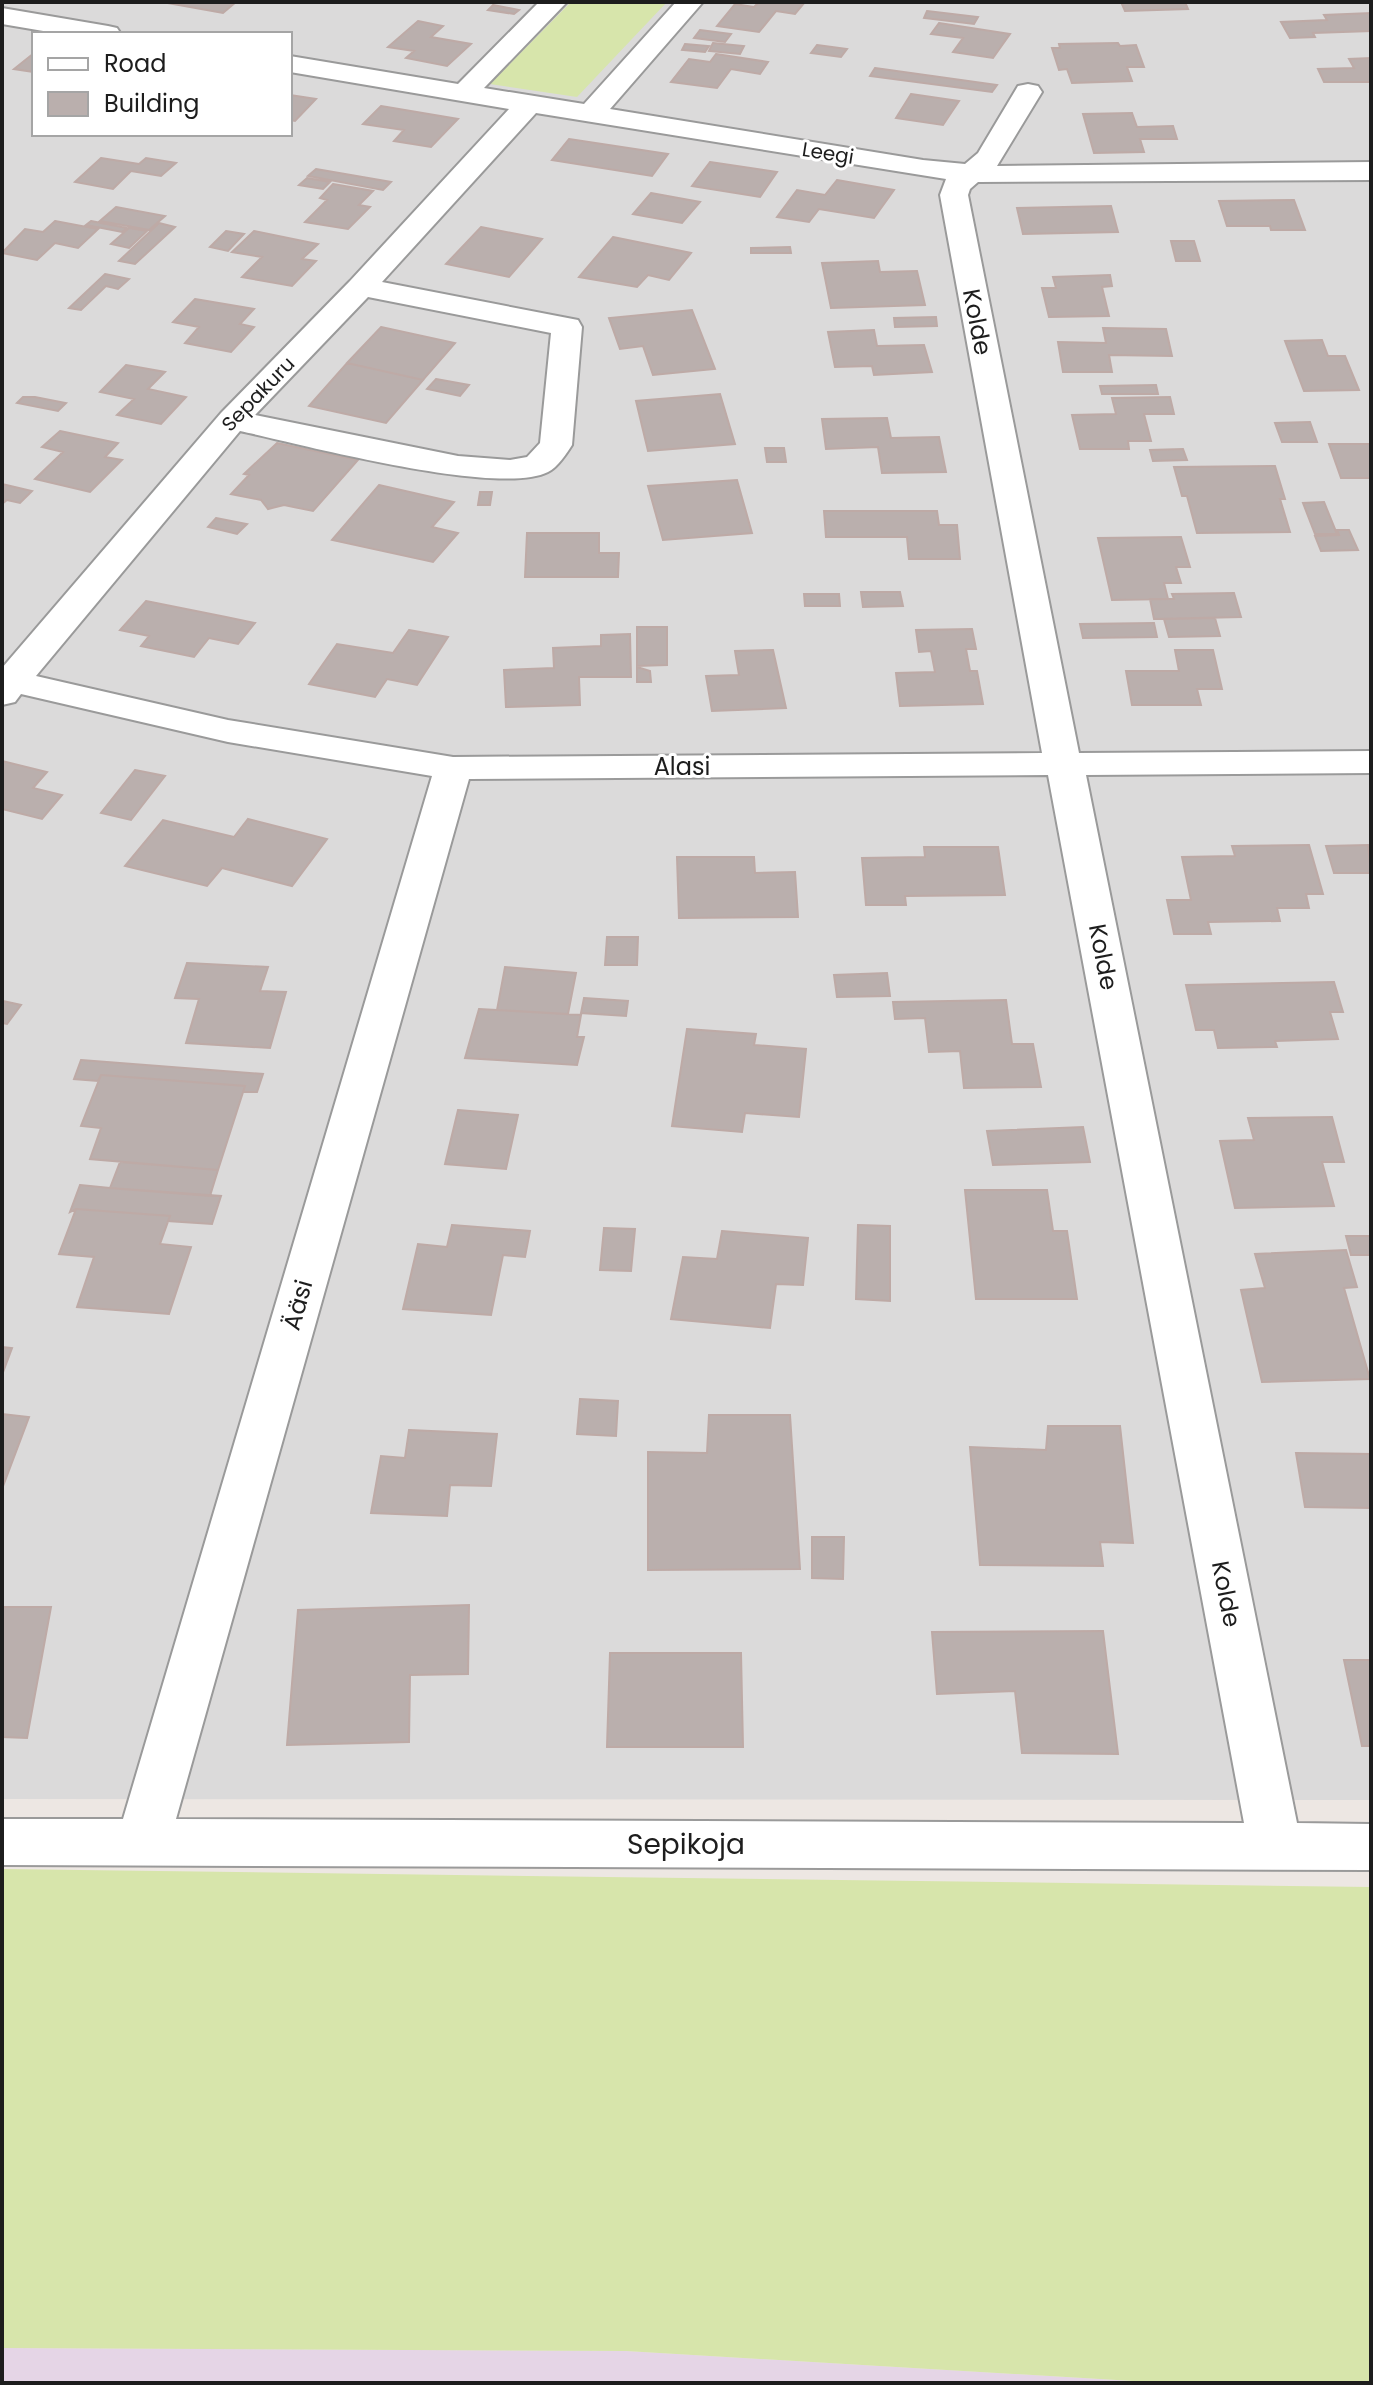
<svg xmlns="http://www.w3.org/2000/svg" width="1373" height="2385" viewBox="0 0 1373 2385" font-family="Poppins,sans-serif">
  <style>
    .residential { fill: #dbdada; fill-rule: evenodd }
    .industrial { fill: #e5d5e6 }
    .grass { fill: #d7e5ab }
    .building { fill: #baafad; stroke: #beaaa6; stroke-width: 2 }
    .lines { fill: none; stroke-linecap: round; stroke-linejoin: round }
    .minor-casing { stroke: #9a9a9a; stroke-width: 4 }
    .minor { fill: #fff; fill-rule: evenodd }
    .labels { text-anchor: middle; stroke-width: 6; stroke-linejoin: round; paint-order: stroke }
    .far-street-label { font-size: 20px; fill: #1d1d1d; stroke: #fff }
    .street-label { font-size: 24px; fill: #1d1d1d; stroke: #fff }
    .near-street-label { font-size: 28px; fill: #1d1d1d; stroke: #fff }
  </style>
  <rect width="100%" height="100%" fill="#ede7e3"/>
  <path class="residential" d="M 2,2 L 1371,2 L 1371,1800 L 2,1799 ZM 34,34 L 290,34 L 290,134 L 34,134 Z"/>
  <path class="industrial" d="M 2,2348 L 626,2351 L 1167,2383 L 2,2383 Z"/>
  <path class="grass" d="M 571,2 L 667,2 L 577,97 L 490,84 Z
    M 2,1869 L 1371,1887 L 1371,2383 L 1167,2383 L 626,2351 L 2,2348 Z"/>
  <path class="building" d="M 162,2 L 236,2 L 223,13 Z
    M 759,2 L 805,2 L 795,14 L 776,11 L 759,32 L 717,26 L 735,4 L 754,7 Z
    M 1121,2 L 1185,2 L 1188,9 L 1125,11 Z
    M 493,5 L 519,10 L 514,14 L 488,10 Z
    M 927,11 L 978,17 L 974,24 L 924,18 Z
    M 1371,13 L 1371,31 L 1313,33 L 1315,37 L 1290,38 L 1281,22 L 1327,20 L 1324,15 Z
    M 418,21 L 443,26 L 431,37 L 471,44 L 447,66 L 406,58 L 414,51 L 388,47 Z
    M 939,23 L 1010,34 L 993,58 L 953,52 L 963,38 L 931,34 Z
    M 700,30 L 731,34 L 725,42 L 694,38 Z
    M 713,43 L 744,46 L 740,54 L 709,51 Z
    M 1118,43 L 1120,46 L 1136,45 L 1144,67 L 1127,67 L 1132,81 L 1072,83 L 1067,69 L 1059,70 L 1052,48 L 1060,48 L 1059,44 Z
    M 685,44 L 709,46 L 705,52 L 682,50 Z
    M 817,45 L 847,49 L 841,57 L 811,53 Z
    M 34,53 L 34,72 L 14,69 Z
    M 716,54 L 768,62 L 760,74 L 731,69 L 717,88 L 671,82 L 689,59 L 710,62 Z
    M 1371,58 L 1371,82 L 1324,82 L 1318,69 L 1354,68 L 1349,59 Z
    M 875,68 L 997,85 L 992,92 L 870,76 Z
    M 911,94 L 959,101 L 943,125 L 896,118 Z
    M 290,95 L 316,99 L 295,121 L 290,120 Z
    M 381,106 L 458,119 L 431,147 L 394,141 L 404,130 L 363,124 Z
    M 1132,113 L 1137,127 L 1173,126 L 1177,139 L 1140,139 L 1144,152 L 1094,153 L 1083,114 Z
    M 569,139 L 668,154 L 652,176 L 552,160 Z
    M 101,158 L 139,164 L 146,158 L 176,163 L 161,176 L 131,171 L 113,189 L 75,182 Z
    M 710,162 L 777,172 L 760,197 L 692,186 Z
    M 316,169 L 391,182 L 383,190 L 308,176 Z
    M 307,178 L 330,182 L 323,189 L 299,185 Z
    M 837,180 L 894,190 L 874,218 L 819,209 L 809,222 L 777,217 L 797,190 L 825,195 Z
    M 333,184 L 373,191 L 359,205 L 370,207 L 348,229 L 305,222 L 327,200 L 320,198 Z
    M 651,193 L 700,202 L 682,223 L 633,214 Z
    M 1294,200 L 1305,230 L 1271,230 L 1270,226 L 1227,226 L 1219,201 Z
    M 1111,206 L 1118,232 L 1023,234 L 1017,208 Z
    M 116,207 L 165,216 L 149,230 L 100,221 Z
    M 55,221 L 98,229 L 78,248 L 55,243 L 37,260 L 2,253 L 25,229 L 43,232 Z
    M 91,221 L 127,228 L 122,232 L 86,225 Z
    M 159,223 L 175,227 L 135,264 L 119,261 Z
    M 481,227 L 542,239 L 509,277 L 446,264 Z
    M 129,228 L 147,231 L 129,248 L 111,244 Z
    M 226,231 L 244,234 L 228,251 L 210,247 Z
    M 254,231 L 318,244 L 302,259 L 316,261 L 292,286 L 242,277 L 262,257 L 232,252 Z
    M 613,237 L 691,253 L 669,280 L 648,275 L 637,287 L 579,277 Z
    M 1171,241 L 1194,241 L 1200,261 L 1176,261 Z
    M 790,247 L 791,253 L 751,253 L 751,248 Z
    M 878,261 L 880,272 L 917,271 L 925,305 L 831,308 L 822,263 Z
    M 105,274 L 129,279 L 118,289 L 106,286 L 81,310 L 69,308 Z
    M 1110,275 L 1112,286 L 1102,287 L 1109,316 L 1049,317 L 1042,288 L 1056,288 L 1053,277 Z
    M 195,299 L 254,309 L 240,324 L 254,327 L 231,352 L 185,343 L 199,327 L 173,322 Z
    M 692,310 L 715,369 L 653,375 L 643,346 L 620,349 L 609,318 Z
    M 936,317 L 937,326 L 895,327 L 894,318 Z
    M 381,327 L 455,343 L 423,380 L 347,363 Z
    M 1103,328 L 1166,329 L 1172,356 L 1109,355 L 1112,372 L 1063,372 L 1058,342 L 1106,343 Z
    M 874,330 L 877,346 L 924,345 L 932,372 L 874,375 L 872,366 L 835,367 L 828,332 Z
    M 1322,340 L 1328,356 L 1345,356 L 1359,390 L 1304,391 L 1285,341 Z
    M 347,363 L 423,380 L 386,423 L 309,406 Z
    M 126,365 L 165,372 L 148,389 L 186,397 L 161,424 L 117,415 L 134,399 L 100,392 Z
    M 436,379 L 469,385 L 460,396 L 427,389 Z
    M 1156,385 L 1158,394 L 1102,394 L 1100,386 Z
    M 720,394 L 735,444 L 648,451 L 636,401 Z
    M 23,397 L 35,397 L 66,403 L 58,411 L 17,403 Z
    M 1170,397 L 1174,414 L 1144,414 L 1151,441 L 1128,441 L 1129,449 L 1080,449 L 1072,415 L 1116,414 L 1112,398 Z
    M 887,418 L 891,438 L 939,437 L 946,472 L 882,473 L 878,447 L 826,449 L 822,419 Z
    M 1310,422 L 1317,442 L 1282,442 L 1275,423 Z
    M 60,431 L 118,443 L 105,457 L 122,460 L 90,492 L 35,479 L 63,452 L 42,447 Z
    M 277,443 L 358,460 L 313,511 L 284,505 L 268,509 L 261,500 L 231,494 L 249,475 L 244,474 Z
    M 1329,444 L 1371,444 L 1371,478 L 1341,478 Z
    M 765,448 L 784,448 L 786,462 L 767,462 Z
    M 1183,449 L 1187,460 L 1153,461 L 1150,450 Z
    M 1275,466 L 1285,499 L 1280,499 L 1290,532 L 1197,533 L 1187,496 L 1182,496 L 1174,467 Z
    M 737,480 L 752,533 L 663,540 L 648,486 Z
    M 2,484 L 32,491 L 20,503 L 7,500 L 2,504 Z
    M 379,485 L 454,502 L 432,527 L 458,533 L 433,562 L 332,540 Z
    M 480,492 L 492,492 L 490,505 L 478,505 Z
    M 1324,502 L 1337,534 L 1315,534 L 1303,503 Z
    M 824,511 L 937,511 L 939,525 L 957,525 L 960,559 L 909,559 L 907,537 L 826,537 Z
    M 216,518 L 247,524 L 237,534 L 208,527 Z
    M 1337,530 L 1349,530 L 1358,550 L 1321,551 L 1315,536 L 1339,535 Z
    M 527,533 L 599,533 L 599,553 L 619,553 L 618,577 L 525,577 Z
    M 1181,537 L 1190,567 L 1176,567 L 1181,583 L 1164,583 L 1168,599 L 1112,600 L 1098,538 Z
    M 861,592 L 900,592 L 903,606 L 863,607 Z
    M 1234,593 L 1241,617 L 1154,619 L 1150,599 L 1174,599 L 1172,594 Z
    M 804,594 L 839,594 L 840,606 L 805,606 Z
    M 146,601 L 226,617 L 255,623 L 238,644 L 209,638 L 194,657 L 141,646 L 149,636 L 120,630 Z
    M 1215,618 L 1220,636 L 1169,637 L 1164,619 Z
    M 1154,623 L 1157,637 L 1083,638 L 1080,624 Z
    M 637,627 L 667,627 L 667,665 L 637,666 Z
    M 972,629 L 976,649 L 966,649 L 970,671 L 977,671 L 983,704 L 900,706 L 896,673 L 935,672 L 931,651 L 919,652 L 916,630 Z
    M 409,630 L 448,637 L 417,685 L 387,679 L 375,697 L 309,684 L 337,644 L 393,653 Z
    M 630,634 L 631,677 L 579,677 L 580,705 L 506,707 L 504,670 L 554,668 L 553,648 L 601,646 L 601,635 Z
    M 773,650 L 786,708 L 712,711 L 706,676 L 739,675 L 735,651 Z
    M 1175,650 L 1213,650 L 1222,689 L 1197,689 L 1201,705 L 1132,705 L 1126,671 L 1179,671 Z
    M 637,667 L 650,671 L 651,682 L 637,682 Z
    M 2,761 L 47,772 L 33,788 L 62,795 L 42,819 L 2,809 Z
    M 135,770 L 165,776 L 131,820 L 101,813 Z
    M 248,819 L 327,839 L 292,886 L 222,868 L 207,886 L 125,866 L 163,820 L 234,837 Z
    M 1309,845 L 1323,894 L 1306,894 L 1309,908 L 1277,908 L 1280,921 L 1208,922 L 1211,934 L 1174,934 L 1167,900 L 1191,900 L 1182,857 L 1235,856 L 1232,846 Z
    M 1368,845 L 1371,873 L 1334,873 L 1326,846 Z
    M 924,847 L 998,847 L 1005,895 L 905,896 L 906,905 L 866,905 L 862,858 L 925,857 Z
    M 677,857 L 754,857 L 755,873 L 795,872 L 798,917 L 679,918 Z
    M 607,937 L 638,937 L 637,965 L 605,965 Z
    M 187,963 L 268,967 L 260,991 L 286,992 L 270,1048 L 186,1043 L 199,999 L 175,998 Z
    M 505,967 L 576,973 L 568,1014 L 497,1010 Z
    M 887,973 L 890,996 L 837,997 L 834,975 Z
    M 1334,982 L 1343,1012 L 1330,1012 L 1338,1039 L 1275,1041 L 1277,1047 L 1218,1048 L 1214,1030 L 1196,1030 L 1186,985 Z
    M 584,998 L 628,1001 L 626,1016 L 581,1013 Z
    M 1006,1000 L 1012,1044 L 1033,1044 L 1041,1087 L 964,1088 L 960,1051 L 929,1052 L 925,1018 L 895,1019 L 893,1002 Z
    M 3,1001 L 21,1005 L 7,1024 L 2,1023 Z
    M 479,1009 L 581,1015 L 577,1037 L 584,1037 L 577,1065 L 465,1058 Z
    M 687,1029 L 756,1034 L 754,1045 L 806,1049 L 799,1117 L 745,1113 L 742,1132 L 672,1126 Z
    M 81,1060 L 263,1074 L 257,1092 L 243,1092 L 245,1086 L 101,1075 L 98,1081 L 74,1079 Z
    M 101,1075 L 245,1086 L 218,1170 L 90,1159 L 101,1128 L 81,1126 Z
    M 458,1110 L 518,1115 L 506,1169 L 445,1164 Z
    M 1332,1117 L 1344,1162 L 1322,1162 L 1334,1206 L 1235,1208 L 1220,1141 L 1254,1140 L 1248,1118 Z
    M 1083,1127 L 1090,1162 L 993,1165 L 987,1131 Z
    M 120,1162 L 218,1170 L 210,1196 L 110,1188 Z
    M 80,1185 L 110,1188 L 221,1196 L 212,1224 L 168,1221 L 170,1216 L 76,1209 L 70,1212 Z
    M 965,1190 L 1047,1190 L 1053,1231 L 1067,1231 L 1077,1299 L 976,1299 Z
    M 76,1209 L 170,1216 L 160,1244 L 191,1247 L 169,1314 L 77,1307 L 94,1257 L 59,1254 Z
    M 452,1225 L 530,1231 L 525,1257 L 503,1255 L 491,1315 L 403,1309 L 418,1244 L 447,1247 Z
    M 858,1225 L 890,1226 L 890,1301 L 856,1299 Z
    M 604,1228 L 635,1229 L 631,1271 L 600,1270 Z
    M 722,1231 L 808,1238 L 803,1285 L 776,1284 L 770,1328 L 671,1319 L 683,1257 L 717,1259 Z
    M 1346,1236 L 1371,1236 L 1371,1255 L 1351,1255 Z
    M 1346,1250 L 1357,1287 L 1344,1288 L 1370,1379 L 1262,1382 L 1241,1290 L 1265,1288 L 1255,1254 Z
    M 2,1347 L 12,1348 L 2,1375 Z
    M 580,1399 L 618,1401 L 616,1436 L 577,1434 Z
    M 2,1414 L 29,1417 L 2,1489 Z
    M 709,1415 L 790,1415 L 800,1569 L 648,1570 L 648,1452 L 707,1453 Z
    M 1048,1426 L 1120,1426 L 1133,1543 L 1100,1542 L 1103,1566 L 980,1565 L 970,1447 L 1046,1450 Z
    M 409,1430 L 497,1434 L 491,1486 L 450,1485 L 447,1516 L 371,1513 L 381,1456 L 405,1458 Z
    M 1296,1453 L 1371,1454 L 1371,1508 L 1305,1507 Z
    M 812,1537 L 844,1537 L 843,1579 L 812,1578 Z
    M 469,1605 L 468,1674 L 410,1675 L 409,1742 L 287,1745 L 298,1610 Z
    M 2,1607 L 51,1607 L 27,1738 L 2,1737 Z
    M 1103,1631 L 1118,1754 L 1022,1753 L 1015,1691 L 937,1694 L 932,1632 Z
    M 610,1653 L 741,1653 L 743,1747 L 607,1747 Z
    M 1344,1660 L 1371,1660 L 1371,1746 L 1362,1746 Z"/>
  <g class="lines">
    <g class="minor-casing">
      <path id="minor" d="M 539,2 L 567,2 L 484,88 L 584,104 L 676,2 L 703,2 L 610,109 L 923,160 L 965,164 L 978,153 L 1018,86 L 1028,84 L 1038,86 L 1042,92 L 997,166 L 1371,162 L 1371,180 L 978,182 L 970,189 L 968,195 L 1079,753 L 1371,751 L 1371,773 L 1086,775 L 1297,1823 L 1371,1824 L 1371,1870 L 2,1865 L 2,1819 L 123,1819 L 432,776 L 228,742 L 21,694 L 15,702 L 2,705 L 2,668 L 221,413 L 350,281 L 509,109 L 290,72 L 290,56 L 458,84 ZM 536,113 L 946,179 L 940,195 L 1042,753 L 453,757 L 228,720 L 36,676 L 240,431 C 300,444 499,497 548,472 C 557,468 567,453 572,445 L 582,327 L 578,320 L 382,282 ZM 368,297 L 551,333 L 540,443 L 527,457 L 510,460 L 458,456 L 255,415 ZM 1048,775 L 1244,1823 L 176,1819 L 469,779 Z
        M 2,8 L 108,26 L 117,28 L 121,34 L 61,34 L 2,24 Z"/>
    </g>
    <use href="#minor" class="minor"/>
  </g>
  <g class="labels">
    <g class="far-street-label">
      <text transform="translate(828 153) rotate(9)" y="7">Leegi</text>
      <text transform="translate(258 394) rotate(-46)" y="7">Sepakuru</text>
    </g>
    <g class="street-label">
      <text transform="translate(977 322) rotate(79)" y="8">Kolde</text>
      <text x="682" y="775">Alasi</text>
      <text transform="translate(1103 957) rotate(79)" y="8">Kolde</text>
      <text transform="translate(298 1305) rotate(-74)" y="8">Ääsi</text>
      <text transform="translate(1226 1594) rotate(79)" y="8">Kolde</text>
    </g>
    <g class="near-street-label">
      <text x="686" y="1854">Sepikoja</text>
    </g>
  </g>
  <rect width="1373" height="2385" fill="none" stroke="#1d1d1d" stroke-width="8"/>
  <rect x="32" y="32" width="260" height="104" fill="#ffffff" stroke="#a5a5a5" stroke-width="2"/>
  <rect x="48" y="58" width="40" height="12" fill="#ffffff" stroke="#a5a5a5" stroke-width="2"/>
  <text x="104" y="72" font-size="24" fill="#1d1d1d">Road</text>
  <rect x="48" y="92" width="40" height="24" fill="#baafad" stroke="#a5a5a5" stroke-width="2"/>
  <text x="104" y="112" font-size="24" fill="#1d1d1d">Building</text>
</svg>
